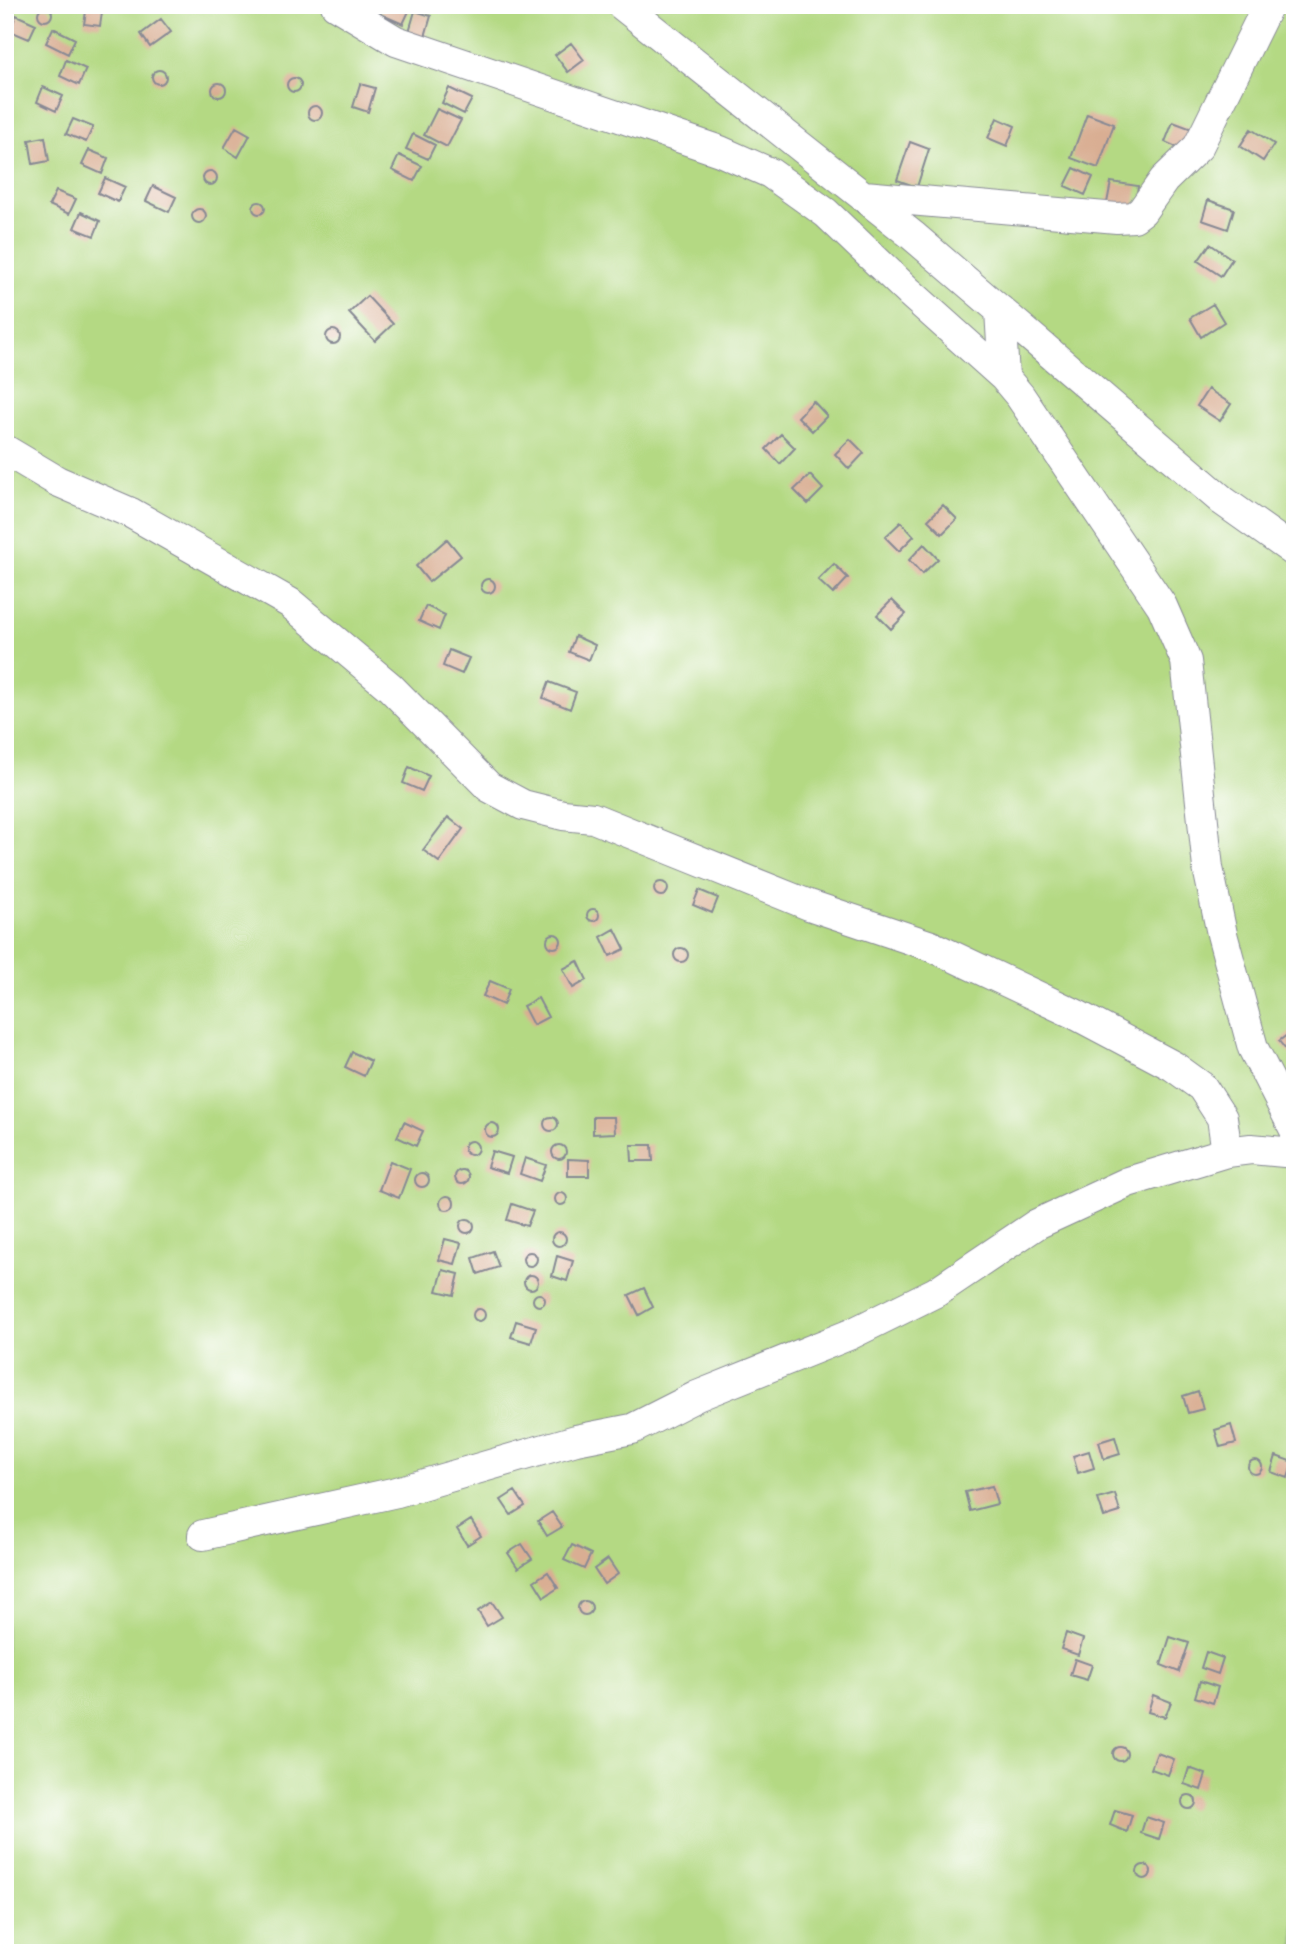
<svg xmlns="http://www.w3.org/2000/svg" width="1300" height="1958" viewBox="0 0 1300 1958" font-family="'Libre Caslon Text',serif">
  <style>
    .green { fill: #b4d983; stroke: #688470; stroke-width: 2 }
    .building { fill: #d9ae93 }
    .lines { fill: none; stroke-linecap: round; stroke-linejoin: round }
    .minor-casing { stroke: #878994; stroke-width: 32 }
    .minor { stroke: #fff; stroke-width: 30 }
  </style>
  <rect width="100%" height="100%" fill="#fff"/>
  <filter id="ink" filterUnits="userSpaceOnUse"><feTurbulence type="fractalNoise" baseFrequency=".0143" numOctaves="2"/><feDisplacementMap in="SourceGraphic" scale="14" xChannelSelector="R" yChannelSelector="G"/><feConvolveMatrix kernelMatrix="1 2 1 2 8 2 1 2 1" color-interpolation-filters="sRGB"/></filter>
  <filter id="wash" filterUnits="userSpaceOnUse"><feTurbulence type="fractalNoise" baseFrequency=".00686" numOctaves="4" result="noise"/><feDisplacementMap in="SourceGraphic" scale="28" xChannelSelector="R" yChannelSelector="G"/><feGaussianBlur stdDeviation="1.57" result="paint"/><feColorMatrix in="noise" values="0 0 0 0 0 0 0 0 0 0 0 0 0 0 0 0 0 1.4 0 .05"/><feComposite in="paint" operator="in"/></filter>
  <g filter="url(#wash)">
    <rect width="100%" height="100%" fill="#f3e3c9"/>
    <path class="green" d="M 5,5 L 1295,5 L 1295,1953 L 5,1953 Z"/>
    <g id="blocks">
      <path class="building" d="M 87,5 L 103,5 L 100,26 L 84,24 Z
        M 384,5 L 402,5 L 410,9 L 403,24 L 380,14 Z
        M 438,5 L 455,5 L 453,11 Z
        M38 14a7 7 0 1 1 14 0a7 7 0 1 1-14 0Z
        M 415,11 L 431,16 L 424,40 L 408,35 Z
        M 16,15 L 36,24 L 29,39 L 10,31 Z
        M 161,19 L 171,32 L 150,47 L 141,34 Z
        M 53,28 L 75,39 L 68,54 L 46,43 Z
        M 571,43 L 584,60 L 568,72 L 555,55 Z
        M 66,60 L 86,69 L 79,85 L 60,76 Z
        M152 77a7 7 0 1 1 14 0a7 7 0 1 1-14 0Z
        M287 85a7 7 0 1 1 14 0a7 7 0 1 1-14 0Z
        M212 90a7 7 0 1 1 14 0a7 7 0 1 1-14 0Z
        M 360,84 L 375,88 L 368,112 L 353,107 Z
        M 43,87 L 63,96 L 56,111 L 37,102 Z
        M 449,88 L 472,99 L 464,114 L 442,103 Z
        M308 113a7 7 0 1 1 14 0a7 7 0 1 1-14 0Z
        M 437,109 L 461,120 L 447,147 L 424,135 Z
        M 1087,114 L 1114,124 L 1098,168 L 1071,158 Z
        M 997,118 L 1015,126 L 1007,146 L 988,138 Z
        M 73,119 L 93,127 L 86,142 L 66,134 Z
        M 1173,122 L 1192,129 L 1183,150 L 1165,142 Z
        M 236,127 L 250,135 L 238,157 L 224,148 Z
        M 1251,129 L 1274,144 L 1263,161 L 1240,146 Z
        M 413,134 L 435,145 L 428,159 L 406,149 Z
        M 45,137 L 49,161 L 33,164 L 29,140 Z
        M 910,142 L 929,149 L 917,187 L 897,180 Z
        M 89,150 L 108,158 L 102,174 L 82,165 Z
        M 399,155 L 422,166 L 414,181 L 392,170 Z
        M 1074,168 L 1093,177 L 1085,195 L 1065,186 Z
        M203 178a7 7 0 1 1 14 0a7 7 0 1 1-14 0Z
        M 105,178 L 125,187 L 118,202 L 98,193 Z
        M 1111,182 L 1138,186 L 1135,207 L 1107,203 Z
        M 153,186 L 176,197 L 169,212 L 146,201 Z
        M 56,191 L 76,199 L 69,214 L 49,205 Z
        M 1208,200 L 1234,209 L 1228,229 L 1202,220 Z
        M253 208a6 6 0 1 1 12 0a6 6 0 1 1-12 0Z
        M192 216a7 7 0 1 1 14 0a7 7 0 1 1-14 0Z
        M 81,212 L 100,221 L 94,236 L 74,228 Z
        M 1210,244 L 1232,259 L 1221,276 L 1198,261 Z
        M 367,296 L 393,324 L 375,341 L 349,313 Z
        M 1213,304 L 1224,322 L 1201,337 L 1190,318 Z
        M326 337a7 7 0 1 1 14 0a7 7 0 1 1-14 0Z
        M 1208,389 L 1231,404 L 1220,421 L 1197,406 Z
        M 813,401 L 827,416 L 812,431 L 798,417 Z
        M 781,434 L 795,448 L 780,464 L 766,449 Z
        M 850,439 L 864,453 L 849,469 L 835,454 Z
        M 810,475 L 823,489 L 808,504 L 794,490 Z
        M 943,505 L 957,519 L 942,534 L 928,520 Z
        M 901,522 L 914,536 L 899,551 L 885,537 Z
        M 447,539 L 461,556 L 429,582 L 416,566 Z
        M 924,544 L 938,559 L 922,574 L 909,560 Z
        M 834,564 L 848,578 L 833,594 L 818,580 Z
        M481 586a7 7 0 1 1 14 0a7 7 0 1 1-14 0Z
        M 892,600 L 906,614 L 891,629 L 877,615 Z
        M 426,606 L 445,615 L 439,630 L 419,621 Z
        M 575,636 L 595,645 L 589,660 L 569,652 Z
        M 449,650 L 469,658 L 462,674 L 443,666 Z
        M 549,682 L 576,692 L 570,709 L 543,698 Z
        M 409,767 L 429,776 L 422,791 L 403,783 Z
        M 448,817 L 463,829 L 439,862 L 423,850 Z
        M654 889a7 7 0 1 1 14 0a7 7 0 1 1-14 0Z
        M 699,890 L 718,898 L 712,913 L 693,905 Z
        M587 915a6 6 0 1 1 12 0a6 6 0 1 1-12 0Z
        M 615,929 L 625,949 L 610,956 L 601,937 Z
        M547 941a7 7 0 1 1 14 0a7 7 0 1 1-14 0Z
        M674 955a7 7 0 1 1 14 0a7 7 0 1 1-14 0Z
        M 578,961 L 587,980 L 573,988 L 563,969 Z
        M 490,981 L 509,989 L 503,1005 L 483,996 Z
        M 538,998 L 548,1017 L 533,1025 L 523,1006 Z
        M 1295,1029 L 1295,1051 L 1290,1055 L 1279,1041 Z
        M 352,1052 L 371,1061 L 364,1076 L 345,1067 Z
        M 593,1117 L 614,1117 L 615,1133 L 593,1134 Z
        M544 1124a7 7 0 1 1 14 0a7 7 0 1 1-14 0Z
        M 404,1122 L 423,1131 L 416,1146 L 397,1137 Z
        M485 1130a7 7 0 1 1 14 0a7 7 0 1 1-14 0Z
        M464 1148a7 7 0 1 1 14 0a7 7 0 1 1-14 0Z
        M 631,1145 L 652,1145 L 653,1161 L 632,1161 Z
        M552 1152a7 7 0 1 1 14 0a7 7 0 1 1-14 0Z
        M 492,1151 L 512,1157 L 507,1173 L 487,1167 Z
        M 525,1158 L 546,1165 L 540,1181 L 520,1174 Z
        M 568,1159 L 589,1160 L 589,1176 L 568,1176 Z
        M 390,1161 L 410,1169 L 399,1198 L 379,1190 Z
        M455 1177a7 7 0 1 1 14 0a7 7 0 1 1-14 0Z
        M415 1180a7 7 0 1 1 14 0a7 7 0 1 1-14 0Z
        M555 1199a6 6 0 1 1 12 0a6 6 0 1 1-12 0Z
        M440 1203a7 7 0 1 1 14 0a7 7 0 1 1-14 0Z
        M 512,1204 L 533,1211 L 527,1226 L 507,1220 Z
        M460 1226a7 7 0 1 1 14 0a7 7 0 1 1-14 0Z
        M552 1239a7 7 0 1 1 14 0a7 7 0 1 1-14 0Z
        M 445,1239 L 461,1243 L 455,1264 L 439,1260 Z
        M 493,1251 L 499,1267 L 478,1274 L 473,1258 Z
        M523 1259a7 7 0 1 1 14 0a7 7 0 1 1-14 0Z
        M 557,1256 L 573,1261 L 567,1281 L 552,1276 Z
        M 443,1270 L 459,1274 L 454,1295 L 437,1291 Z
        M524 1282a7 7 0 1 1 14 0a7 7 0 1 1-14 0Z
        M 644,1288 L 653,1307 L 639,1315 L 629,1295 Z
        M533 1300a6 6 0 1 1 12 0a6 6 0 1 1-12 0Z
        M473 1315a6 6 0 1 1 12 0a6 6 0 1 1-12 0Z
        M 516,1321 L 536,1327 L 531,1343 L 511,1337 Z
        M 1198,1391 L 1203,1409 L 1188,1413 L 1183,1396 Z
        M 1231,1425 L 1236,1443 L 1220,1447 L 1215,1430 Z
        M 1115,1437 L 1120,1454 L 1104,1459 L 1099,1442 Z
        M 1089,1451 L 1094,1468 L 1078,1473 L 1073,1456 Z
        M 1276,1456 L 1293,1462 L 1288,1478 L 1271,1472 Z
        M1248 1467a7 7 0 1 1 14 0a7 7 0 1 1-14 0Z
        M 992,1486 L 997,1504 L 970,1511 L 965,1492 Z
        M 515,1491 L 525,1506 L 511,1515 L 501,1500 Z
        M 1115,1494 L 1120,1512 L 1104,1517 L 1098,1499 Z
        M 552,1512 L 562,1527 L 547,1536 L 538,1521 Z
        M 471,1520 L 481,1536 L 467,1545 L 457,1529 Z
        M 522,1544 L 532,1559 L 518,1568 L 508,1553 Z
        M 572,1545 L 591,1554 L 584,1569 L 564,1560 Z
        M 608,1559 L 618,1574 L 604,1584 L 594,1569 Z
        M 548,1572 L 558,1588 L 544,1597 L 534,1581 Z
        M578 1608a7 7 0 1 1 14 0a7 7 0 1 1-14 0Z
        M 492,1602 L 502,1617 L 487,1626 L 478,1611 Z
        M 1066,1633 L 1083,1639 L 1078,1655 L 1061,1649 Z
        M 1170,1637 L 1189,1643 L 1179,1672 L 1161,1665 Z
        M 1206,1652 L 1223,1658 L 1218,1674 L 1201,1668 Z
        M 1075,1659 L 1092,1665 L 1087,1680 L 1070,1675 Z
        M 1200,1681 L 1218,1687 L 1213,1703 L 1195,1697 Z
        M 1153,1695 L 1171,1702 L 1165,1717 L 1148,1712 Z
        M1113 1754a7 7 0 1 1 14 0a7 7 0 1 1-14 0Z
        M 1157,1753 L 1174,1759 L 1168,1775 L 1151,1769 Z
        M 1189,1768 L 1206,1774 L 1201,1790 L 1184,1784 Z
        M1182 1802a7 7 0 1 1 14 0a7 7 0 1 1-14 0Z
        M 1115,1810 L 1132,1815 L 1127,1832 L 1110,1825 Z
        M 1146,1817 L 1164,1823 L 1159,1839 L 1141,1833 Z
        M1137 1872a7 7 0 1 1 14 0a7 7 0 1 1-14 0Z"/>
    </g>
  </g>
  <g filter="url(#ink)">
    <use href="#blocks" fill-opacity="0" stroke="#878994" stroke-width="2"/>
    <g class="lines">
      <g class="minor-casing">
        <path id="minor" d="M 336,5 L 396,41 L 720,151 L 770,173 L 826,213 L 909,292 L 1004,377
          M 622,5 L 912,235 L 1223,501 L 1295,552
          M 864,196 L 1117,218 L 1134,217 L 1142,211 L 1164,180 L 1198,147 L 1268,5
          M 1000,310 L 1004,377 L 1020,396 L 1162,606 L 1186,661 L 1208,868 L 1222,934 L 1253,1048 L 1295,1130
          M 5,450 L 57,481 L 131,513 L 290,603 L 390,687 L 489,787 L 523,805 L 563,815 L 593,818 L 809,905 L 931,946 L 1075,1014 L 1173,1066 L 1202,1087 L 1222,1118 L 1227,1152
          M 203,1535 L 397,1492 L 576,1440 L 632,1429 L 697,1396 L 851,1334 L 936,1292 L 1037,1224 L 1128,1182 L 1227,1152 L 1251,1149 L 1295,1153"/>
      </g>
      <use href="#minor" class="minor"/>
    </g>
  </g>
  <rect width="1300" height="1958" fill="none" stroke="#fff" stroke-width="28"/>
</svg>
